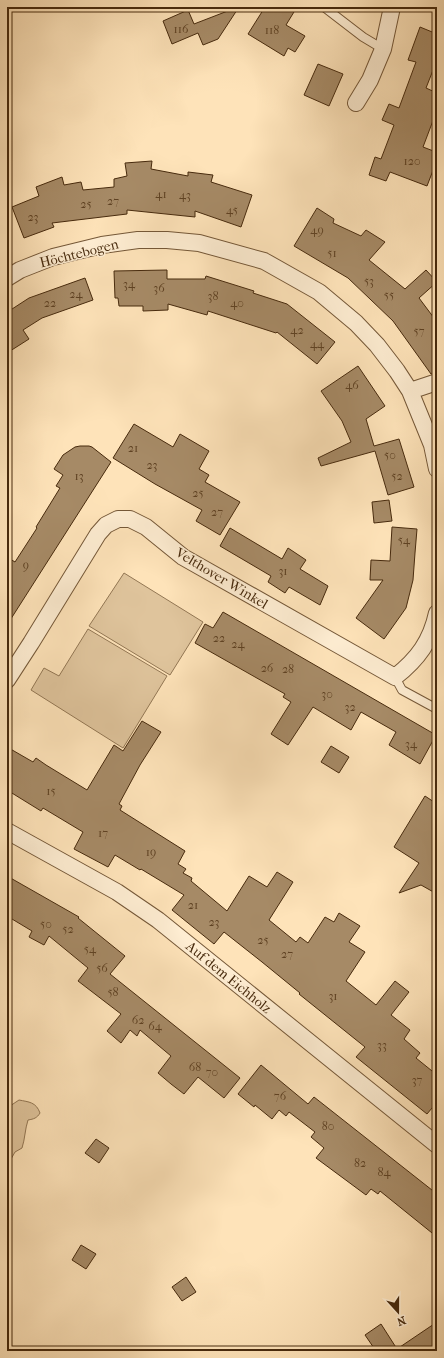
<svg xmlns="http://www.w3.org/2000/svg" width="444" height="1358" viewBox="0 0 444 1358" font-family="'IM FELL French Canon',serif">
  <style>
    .green { fill: #dfc49c; stroke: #937754 }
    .building { fill: #a68a66; stroke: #472a0d }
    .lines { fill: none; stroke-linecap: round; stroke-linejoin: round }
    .lane-casing { stroke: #755838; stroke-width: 10 }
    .street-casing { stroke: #755838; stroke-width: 18 }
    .lane { stroke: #feedd2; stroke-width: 8 }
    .street { stroke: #feedd2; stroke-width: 16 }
    .labels { text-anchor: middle; stroke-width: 3; stroke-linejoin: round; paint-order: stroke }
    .number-label { font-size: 12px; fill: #5f4223 }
    .street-label { font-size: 14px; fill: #472a0d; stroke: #feedd2 }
  </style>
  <rect width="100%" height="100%" fill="#fee3b9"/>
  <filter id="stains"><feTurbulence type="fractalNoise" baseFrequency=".005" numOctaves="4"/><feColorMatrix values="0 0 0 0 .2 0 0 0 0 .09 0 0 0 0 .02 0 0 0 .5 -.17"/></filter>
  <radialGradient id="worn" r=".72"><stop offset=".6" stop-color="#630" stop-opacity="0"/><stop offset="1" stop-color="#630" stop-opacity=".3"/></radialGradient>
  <path class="green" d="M 124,573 L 203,622 L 170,675 L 89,626 Z
    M 88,629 L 167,676 L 123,748 L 31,690 L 44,668 L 59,676 Z
    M 19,1100 C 29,1102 36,1102 40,1113 C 37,1118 34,1119 28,1120 C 25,1129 25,1139 22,1148 L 15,1152 L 7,1166 L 7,1108 Z"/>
  <path class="building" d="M 238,7 L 239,7 L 218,39 L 203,45 L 198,33 L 172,44 L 163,21 L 188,10 L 194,24 Z
    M 265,7 L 297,7 L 286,25 L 305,36 L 295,52 L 288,48 L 284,56 L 248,34 Z
    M 420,27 L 437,34 L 437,60 L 426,88 L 437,93 L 437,110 L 423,147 L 436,152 L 433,158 L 437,160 L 427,186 L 390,172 L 386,181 L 369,175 L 375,157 L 381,159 L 394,125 L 382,120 L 389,104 L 399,108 L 416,62 L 408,60 Z
    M 318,64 L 343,74 L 329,106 L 304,95 Z
    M 152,161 L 151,169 L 188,176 L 188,172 L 213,175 L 211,182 L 252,195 L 241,227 L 195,211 L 195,217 L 127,210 L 127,214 L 52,223 L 54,227 L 24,238 L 12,207 L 39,196 L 36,187 L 62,177 L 64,185 L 81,182 L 83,190 L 114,187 L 114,179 L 127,176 L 125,163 Z
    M 317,208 L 334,219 L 333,223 L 361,236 L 366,230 L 385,242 L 369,260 L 405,289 L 426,270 L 437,282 L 419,298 L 437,322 L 437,373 L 431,374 L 393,321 L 348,278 L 294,246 Z
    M 167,270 L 167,279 L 205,279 L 206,276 L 254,291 L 253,293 L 287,304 L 335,342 L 317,364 L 277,332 L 276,333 L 208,311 L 207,315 L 168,304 L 168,310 L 143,311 L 143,306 L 119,306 L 118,298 L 115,298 L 114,271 Z
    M 85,278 L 93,300 L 42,318 L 23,330 L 29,339 L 7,353 L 7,308 L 9,311 L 29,298 Z
    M 358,366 L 385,406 L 366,419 L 374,446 L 399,439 L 414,487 L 388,495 L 375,451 L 321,466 L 318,458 L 351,442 L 342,421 L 321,391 Z
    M 134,424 L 173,447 L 180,434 L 209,451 L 199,469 L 209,475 L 205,482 L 240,502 L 220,535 L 196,521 L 202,510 L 155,484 L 113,458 Z
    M 80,446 L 89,446 L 92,447 L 111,462 L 7,625 L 7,557 L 15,562 L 37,528 L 36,527 L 60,488 L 56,486 L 63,475 L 54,469 L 63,455 L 75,447 Z
    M 389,500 L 392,521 L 374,523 L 372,502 Z
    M 392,527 L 417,529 L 415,553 L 413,580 L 406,608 L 384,639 L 356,618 L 383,580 L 370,580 L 371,560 L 390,561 Z
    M 230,528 L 282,559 L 288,548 L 306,560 L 300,569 L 328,586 L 320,605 L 289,587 L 285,593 L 268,582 L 271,576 L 220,546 Z
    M 223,612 L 436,735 L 420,764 L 389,745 L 396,732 L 361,712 L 351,730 L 313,707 L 288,745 L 271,734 L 291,702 L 283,697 L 285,694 L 195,643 L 205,624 L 213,628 Z
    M 142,721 L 161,732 L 140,765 L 119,804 L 122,806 L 120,810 L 185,851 L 178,864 L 186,869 L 183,873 L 192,878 L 191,881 L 227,911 L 249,876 L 267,887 L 277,872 L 293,882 L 269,920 L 296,942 L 300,937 L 308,943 L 325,917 L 334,922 L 339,913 L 360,926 L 349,942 L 365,952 L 346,981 L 376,1005 L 395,981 L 409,992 L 391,1015 L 410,1030 L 404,1039 L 420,1053 L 416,1058 L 437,1075 L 437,1102 L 427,1114 L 356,1057 L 365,1047 L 299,994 L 300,993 L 262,962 L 224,932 L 214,944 L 172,910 L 184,895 L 141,869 L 140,870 L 115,855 L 108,867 L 74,849 L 83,832 L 43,808 L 41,811 L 7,790 L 7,747 L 33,762 L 36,758 L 46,765 L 87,790 L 114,745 L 123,751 Z
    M 331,746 L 349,757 L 339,773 L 321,762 Z
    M 425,796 L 437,804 L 437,894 L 421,885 L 399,893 L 419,863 L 394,847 Z
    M 7,876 L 79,917 L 78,918 L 125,956 L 110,974 L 240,1078 L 224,1098 L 198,1077 L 184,1094 L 171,1084 L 158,1073 L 171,1056 L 140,1030 L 137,1036 L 130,1030 L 121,1043 L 107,1031 L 121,1014 L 78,981 L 88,968 L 49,936 L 44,945 L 29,937 L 32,931 L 7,916 Z
    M 261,1065 L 308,1104 L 314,1097 L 437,1194 L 437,1237 L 380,1191 L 378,1194 L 371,1189 L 366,1195 L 316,1158 L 324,1148 L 311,1137 L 315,1132 L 289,1112 L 286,1116 L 279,1110 L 272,1119 L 255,1105 L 254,1107 L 238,1094 Z
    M 96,1139 L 109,1148 L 99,1163 L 85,1153 Z
    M 81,1245 L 96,1254 L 86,1269 L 72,1260 Z
    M 186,1277 L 196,1292 L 182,1301 L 172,1287 Z
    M 437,1322 L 437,1351 L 376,1351 L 365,1335 L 381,1324 L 397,1349 Z"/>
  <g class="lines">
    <g class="lane-casing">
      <path id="lane" d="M 324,7 L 363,37 L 383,49
        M 395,677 L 402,690 L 437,709"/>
    </g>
    <g class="street-casing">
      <path id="street" d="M 356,103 L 370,80 L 383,49 L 392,7
        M 7,278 L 20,270 L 53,257 L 102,245 L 138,240 L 167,240 L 199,243 L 264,261 L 319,292 L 356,323 L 377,345 L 397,371 L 410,391 L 432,445 L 437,469
        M 410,391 L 437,382
        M 7,680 L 31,643 L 98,534 L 106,525 L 118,519 L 130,519 L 146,527 L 183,557 L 395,677 C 418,659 431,641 437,613
        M 7,831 L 117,892 L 158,920 L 437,1145"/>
    </g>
    <use href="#lane" class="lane"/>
    <use href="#street" class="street"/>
  </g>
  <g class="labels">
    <g class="number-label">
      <text x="181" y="33">116</text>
      <text x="272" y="34">118</text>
      <text x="412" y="165">120</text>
      <text x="161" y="198">41</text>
      <text x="185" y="199">43</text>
      <text x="113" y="205">27</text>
      <text x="86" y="208">25</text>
      <text x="232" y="214">45</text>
      <text x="33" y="221">23</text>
      <text x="317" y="234">49</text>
      <text x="332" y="257">51</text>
      <text x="369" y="285">53</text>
      <text x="129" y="288">34</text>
      <text x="159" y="292">36</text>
      <text x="76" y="298">24</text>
      <text x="389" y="299">55</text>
      <text x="213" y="300">38</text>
      <text x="50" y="307">22</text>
      <text x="237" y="307">40</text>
      <text x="297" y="334">42</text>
      <text x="419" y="335">57</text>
      <text x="317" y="348">44</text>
      <text x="352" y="389">46</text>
      <text x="133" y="452">21</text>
      <text x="390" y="459">50</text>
      <text x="152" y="469">23</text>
      <text x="79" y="480">13</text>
      <text x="397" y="480">52</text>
      <text x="198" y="497">25</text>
      <text x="217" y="516">27</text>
      <text x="404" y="544">54</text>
      <text x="26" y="569">9</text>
      <text x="283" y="575">31</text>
      <text x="219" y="642">22</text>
      <text x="238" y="648">24</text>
      <text x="267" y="672">26</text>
      <text x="288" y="673">28</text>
      <text x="327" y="698">30</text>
      <text x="350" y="711">32</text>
      <text x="411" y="748">34</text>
      <text x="51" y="795">15</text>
      <text x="103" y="837">17</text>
      <text x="151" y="856">19</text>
      <text x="193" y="909">21</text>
      <text x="214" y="926">23</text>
      <text x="46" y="928">50</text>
      <text x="68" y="933">52</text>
      <text x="263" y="944">25</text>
      <text x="90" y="953">54</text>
      <text x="287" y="958">27</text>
      <text x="102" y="972">56</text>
      <text x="113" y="996">58</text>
      <text x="333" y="1000">31</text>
      <text x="138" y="1024">62</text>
      <text x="155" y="1030">64</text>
      <text x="382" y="1049">33</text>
      <text x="195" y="1071">68</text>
      <text x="212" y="1076">70</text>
      <text x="417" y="1084">37</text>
      <text x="280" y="1100">76</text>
      <text x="328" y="1130">80</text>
      <text x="360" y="1167">82</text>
      <text x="384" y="1176">84</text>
    </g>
    <g class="street-label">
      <text transform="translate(79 253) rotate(-14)" y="5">Höchtebogen</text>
      <text transform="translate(222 578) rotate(31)" y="5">Velthover Winkel</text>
      <text transform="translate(229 977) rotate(39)" y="5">Auf dem Eichholz</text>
    </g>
  </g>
  <rect width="444" height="1358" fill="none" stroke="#fee3b9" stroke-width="24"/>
  <rect x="8" y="8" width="428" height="1342" fill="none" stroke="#472a0d" stroke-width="2"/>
  <rect x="12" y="12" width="420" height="1334" fill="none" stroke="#472a0d"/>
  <g transform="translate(398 1312) rotate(159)" stroke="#feedd2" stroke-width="3" paint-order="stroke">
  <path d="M0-3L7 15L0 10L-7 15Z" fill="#472a0d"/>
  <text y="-6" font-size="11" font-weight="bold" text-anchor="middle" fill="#472a0d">N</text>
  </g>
  <rect width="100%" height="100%" filter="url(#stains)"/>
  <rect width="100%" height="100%" fill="url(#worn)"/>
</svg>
